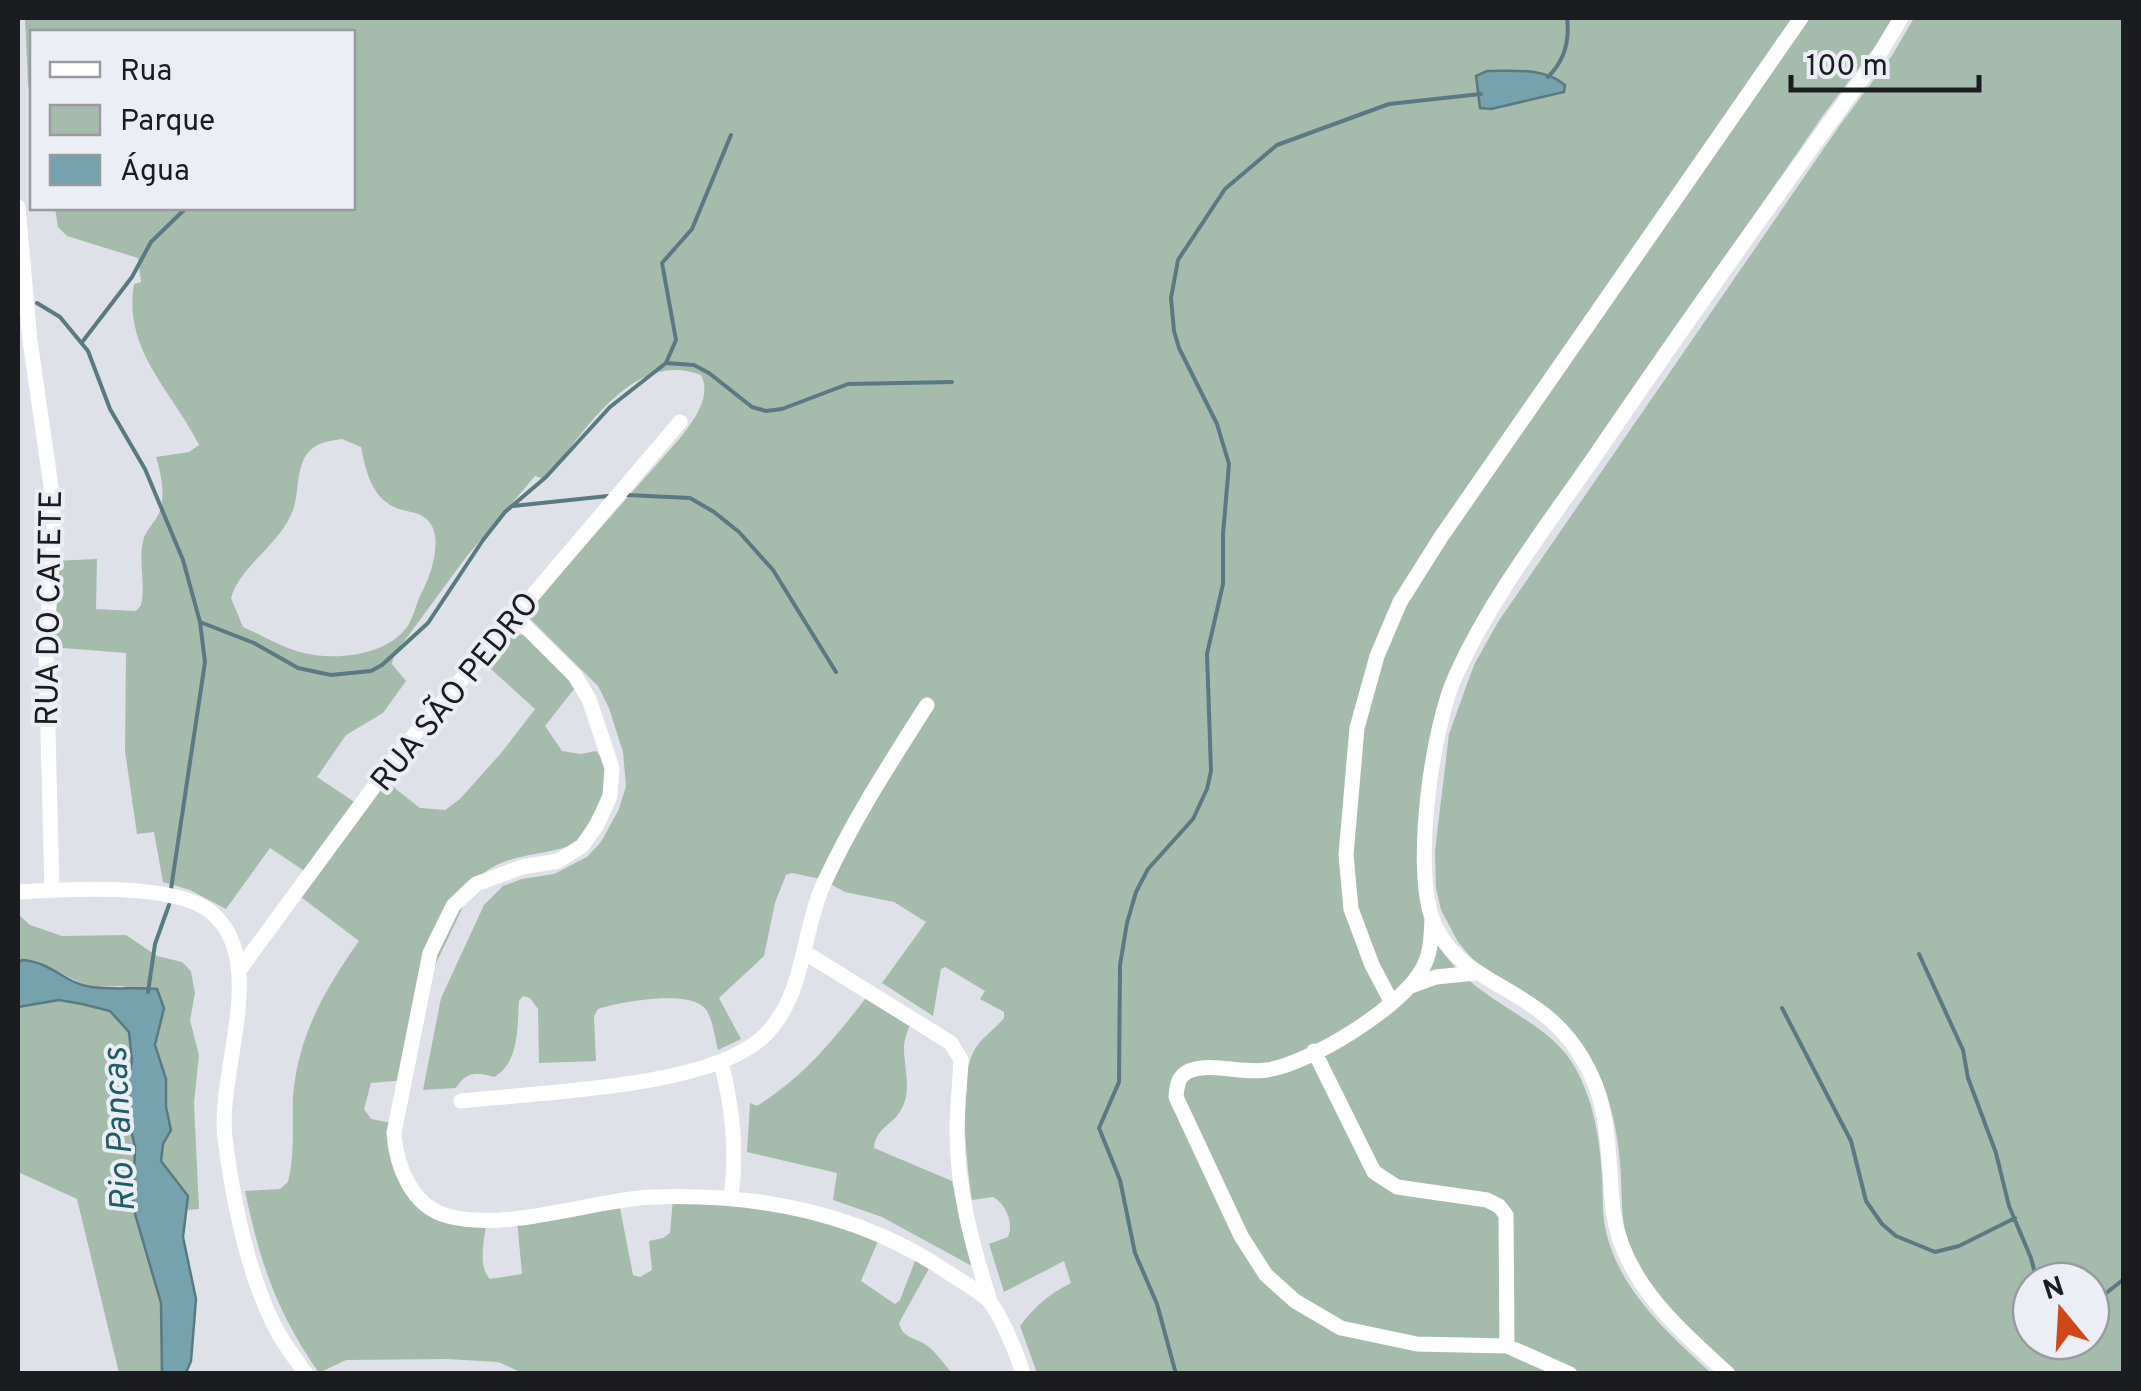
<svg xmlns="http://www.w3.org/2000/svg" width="2141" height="1391" viewBox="0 0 2141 1391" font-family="Overpass,sans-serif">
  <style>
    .green { fill: #a5bcac; fill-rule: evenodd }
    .water { fill: #75a2ac; stroke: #5a7a82; stroke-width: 2.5 }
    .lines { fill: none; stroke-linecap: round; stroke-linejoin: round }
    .stream { stroke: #5a7a82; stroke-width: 4 }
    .minor { stroke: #fff; stroke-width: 15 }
    .labels { text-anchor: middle; stroke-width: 8; stroke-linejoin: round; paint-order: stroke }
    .street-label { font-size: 32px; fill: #1b1c1f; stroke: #ebeff5 }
    .water-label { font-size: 35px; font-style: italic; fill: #205d6a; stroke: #ebeff5 }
  </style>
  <rect width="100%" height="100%" fill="#dee1e8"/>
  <path class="green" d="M 25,18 L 1893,18 L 1877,44 L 1824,114 L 1693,304 L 1441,696 C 1431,730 1427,764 1423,800 C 1413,880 1411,937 1481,990 C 1515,1016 1558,1032 1578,1073 C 1594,1104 1600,1141 1602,1176 C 1603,1191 1602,1206 1604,1221 C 1614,1286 1666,1331 1711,1373 L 1037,1373 L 1020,1326 C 1035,1306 1049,1294 1071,1283 L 1064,1261 L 1004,1292 L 989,1244 L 1008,1237 C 1014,1223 1006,1204 993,1197 L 972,1200 C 967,1167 956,1073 977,1046 C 984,1036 996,1028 1004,1018 L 1004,1012 L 980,999 L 985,991 L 945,967 L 941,969 L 933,1016 L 882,983 L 926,922 L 894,902 L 845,892 L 821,879 L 792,873 L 786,875 L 775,903 L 764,956 L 719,998 L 741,1039 L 718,1050 C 715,1038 713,1022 707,1011 C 693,988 620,1002 598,1009 L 594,1016 L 596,1061 L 539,1063 L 538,1009 L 530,998 L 523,996 L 519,1001 C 517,1027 520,1062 494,1077 C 476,1072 467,1071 456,1088 L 423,1090 L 441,998 L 484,905 L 503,886 L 522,879 L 554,874 L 587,857 L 601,842 L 619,809 L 626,786 L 623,752 L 609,708 L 598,686 L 529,618 L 527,611 L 681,437 C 694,420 712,396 701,375 C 632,348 583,435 545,479 L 535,476 L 467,556 L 394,655 L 392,664 L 406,681 L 383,713 L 346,735 L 317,777 L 356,803 L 378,775 L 420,808 L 445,810 L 460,799 L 502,752 L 535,709 L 482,661 L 509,634 L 524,635 L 578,684 L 545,726 L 562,751 L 581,754 L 596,751 C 621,779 591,817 577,843 C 543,858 500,851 475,882 L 426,984 L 405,1080 L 371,1083 L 364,1109 L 371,1119 L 397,1124 L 400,1162 L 430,1204 L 486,1223 C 485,1240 477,1266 490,1279 L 522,1274 L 517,1220 L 619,1203 L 633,1275 L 640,1277 L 652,1270 L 649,1241 L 663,1238 L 670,1233 L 673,1199 L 790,1209 L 878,1241 L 861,1281 L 895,1304 L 900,1300 L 917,1256 L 931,1265 L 899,1323 C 903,1340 918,1337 930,1348 C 938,1355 945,1365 952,1373 L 525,1374 L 498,1362 L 447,1359 L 346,1360 L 319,1373 C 277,1313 260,1263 245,1191 L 280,1189 L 288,1182 C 295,1154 292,1125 293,1096 C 298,1036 325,989 359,941 L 293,891 L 306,872 L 270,848 L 226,909 L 190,890 L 163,882 L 154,832 L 137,834 L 125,751 L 126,653 L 50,647 L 53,561 L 97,559 L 96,609 L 136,611 L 141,605 C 146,583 138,563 143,541 C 146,529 155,523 159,513 C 166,497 161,473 156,457 L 189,452 L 199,445 C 171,389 123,351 134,284 L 141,282 L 138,258 L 67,236 L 58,227 L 55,208 L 352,208 L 352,32 L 32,32 L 32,97 L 28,85 ZM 1476,77 L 1563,92 L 1486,110 L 1480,108 ZM 342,439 L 361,447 C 366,472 372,500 399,509 C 412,513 424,512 432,526 C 441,544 431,575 422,592 C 416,603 414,617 407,627 C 385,657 332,661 300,652 C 281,647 262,635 243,627 L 231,598 C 240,567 277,546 291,515 C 300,497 295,470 307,454 C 316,442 329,441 342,439 Z
    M 1914,18 L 2123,18 L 2123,1373 L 1737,1374 C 1697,1333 1645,1295 1627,1238 C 1621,1219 1622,1198 1621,1178 C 1619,1132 1609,1085 1584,1047 L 1474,961 L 1458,942 L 1441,910 L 1436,888 L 1435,851 L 1449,734 L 1474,665 L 1498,622 L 1840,125 L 1893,54 ZM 2031,1281 L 2091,1281 L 2091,1341 L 2031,1341 Z
    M 18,914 L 30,925 L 62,936 L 126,935 L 157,956 L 182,962 L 191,971 L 195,993 L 190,1020 L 199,1055 L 194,1103 L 199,1209 L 188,1210 C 188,1178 163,1182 161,1157 C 159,1145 169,1140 171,1129 C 172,1121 167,1113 165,1106 C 164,1095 167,1085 165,1074 C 162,1057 151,1047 160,1030 L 124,986 L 90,987 L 34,961 L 18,963 Z
    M 869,994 L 911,1021 C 909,1028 905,1037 904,1045 C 903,1065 913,1090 901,1110 C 892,1126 876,1127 874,1148 L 952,1181 L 973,1263 L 970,1265 L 882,1217 L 833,1200 L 837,1173 L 747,1152 L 750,1103 L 757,1106 C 806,1075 834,1039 869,994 Z
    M 59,1000 L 110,1011 L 129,1032 L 132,1061 L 124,1099 L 135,1147 L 133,1207 L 161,1303 L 162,1371 L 119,1373 L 77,1199 L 18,1172 L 18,1007 Z"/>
  <path class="water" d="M 1487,71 C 1514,71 1543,67 1565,85 L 1564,92 L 1491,109 L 1480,108 L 1476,76 Z
    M 22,960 C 52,962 64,983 91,987 C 112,990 136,987 157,989 L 164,1008 L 155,1045 L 166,1079 L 166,1107 L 171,1130 L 163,1144 L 161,1161 L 188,1196 L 183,1237 L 196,1299 L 191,1361 L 186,1373 L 162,1373 L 161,1303 L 133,1207 L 135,1147 L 124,1099 L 132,1061 L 129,1032 L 110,1011 L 82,1004 L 59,1000 L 18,1007 L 18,963 Z"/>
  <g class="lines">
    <path class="stream" d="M 1548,77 C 1564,61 1570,40 1567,18
      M 37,303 L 60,317 L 88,351 L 110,409 L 145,469 L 183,560 L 200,622 L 205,662 L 171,889
      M 83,341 L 132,277 L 151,242 L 186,208
      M 666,363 L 694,365 L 709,373 L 752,407 L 766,411 L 782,409 L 848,384 L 952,382
      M 627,495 L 690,498 L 714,512 L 739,532 L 773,570 L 836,672
      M 513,506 L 608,496
      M 200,622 L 254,643 L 298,668 L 331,675 L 371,671 L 382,665 L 428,623 L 483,540 L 505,512 L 546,477 L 610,407 L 666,363 L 676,340 L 662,263 L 692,229 L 731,135
      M 1919,954 L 1963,1050 L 1968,1078 L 1996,1153 L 2009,1206 L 2031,1258 L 2037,1281
      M 148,992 L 155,944 L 169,905
      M 1782,1008 L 1851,1141 L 1866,1201 L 1882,1224 L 1896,1236 L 1935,1252 L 1959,1246 L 2015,1218
      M 2091,1305 L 2124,1279
      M 1176,1374 L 1157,1304 L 1135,1253 L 1120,1180 L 1099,1128 L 1119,1082 L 1120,965 L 1127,923 L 1136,892 L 1148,869 L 1193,819 L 1207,789 L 1211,771 L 1207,654 L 1223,584 L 1223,534 L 1229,464 L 1217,424 L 1179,348 L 1174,331 L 1171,298 L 1178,260 L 1225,189 L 1277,145 L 1389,104 L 1481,94"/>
    <path class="minor" d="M 18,207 L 30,341 L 51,486 L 54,532 L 46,651 L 52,890
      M 515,616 L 575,676 L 589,699 L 612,768 L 610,796 L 597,825 L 582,846 L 558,861 L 522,867 L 476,884 L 453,906 L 430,953 L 394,1133 C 396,1166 412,1207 448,1216 C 507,1232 591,1200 652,1197 C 757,1193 861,1213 949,1273 C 961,1281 976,1289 987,1299 C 999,1310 1018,1356 1023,1374
      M 18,892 C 65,889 174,882 211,912 C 270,961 217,1071 225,1138 C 233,1201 247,1273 276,1329 C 284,1345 296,1359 306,1374
      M 1432,919 C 1431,938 1431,955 1421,971 C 1400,1008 1309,1064 1267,1070 C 1243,1074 1211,1062 1189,1071 C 1178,1076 1177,1085 1176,1097 L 1241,1236 L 1266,1275 L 1295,1301 L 1341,1328 L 1417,1344 L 1507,1346 L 1570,1374
      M 804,952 L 951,1043 L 961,1060 C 960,1083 957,1107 957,1131 C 957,1190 972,1245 990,1301
      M 240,969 L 398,754 L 680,422
      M 1411,986 L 1436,977 L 1475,973
      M 1392,1003 L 1372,965 L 1351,909 L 1346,855 L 1357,728 L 1377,656 L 1400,602 L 1441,537 L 1801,18
      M 1314,1051 L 1374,1172 L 1397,1187 L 1487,1200 L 1499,1206 L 1506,1215 L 1507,1346
      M 721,1062 C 733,1110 737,1150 731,1198
      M 461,1101 C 538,1092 707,1089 763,1037 C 806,996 801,933 824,883 C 853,820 890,763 927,705
      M 1728,1374 C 1678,1328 1622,1281 1613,1210 C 1607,1156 1612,1106 1582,1058 C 1570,1037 1553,1020 1534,1007 C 1495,979 1447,966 1431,915 C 1414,859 1432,728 1456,675 C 1492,596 1546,527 1595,456 C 1687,321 1781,189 1877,58 L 1901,18"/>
  </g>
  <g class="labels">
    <g class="street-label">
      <text transform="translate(48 608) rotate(-89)" y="11">RUA DO CATETE</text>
      <text transform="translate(454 691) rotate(-51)" y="11">RUA SÃO PEDRO</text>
    </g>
    <g class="water-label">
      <text transform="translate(118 1130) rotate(-93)" y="12">Rio Pancas</text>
    </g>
  </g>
  <rect width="2141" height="1391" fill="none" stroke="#1b1c1f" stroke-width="40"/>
  <rect x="30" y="30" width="325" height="180" fill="#ebeff5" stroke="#989b9f" stroke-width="2.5"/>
  <rect x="50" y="62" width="50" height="15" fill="#ffffff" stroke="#989b9f" stroke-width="2.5"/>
  <text x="120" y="80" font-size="30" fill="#1b1c1f">Rua</text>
  <rect x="50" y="105" width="50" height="30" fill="#a5bcac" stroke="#989b9f" stroke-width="2.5"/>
  <text x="120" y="130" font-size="30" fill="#1b1c1f">Parque</text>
  <rect x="50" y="155" width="50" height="30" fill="#75a2ac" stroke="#989b9f" stroke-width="2.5"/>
  <text x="120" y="180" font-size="30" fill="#1b1c1f">Água</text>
  <g transform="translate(2061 1311) rotate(342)"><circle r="48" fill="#ebeff5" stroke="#989b9f" stroke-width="2.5"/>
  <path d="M0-8L18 38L0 25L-18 38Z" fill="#d04817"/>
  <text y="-15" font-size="28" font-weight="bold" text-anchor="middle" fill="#1b1c1f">N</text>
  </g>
  <path d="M1791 75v15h188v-15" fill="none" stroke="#1b1c1f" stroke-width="5"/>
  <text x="1806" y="75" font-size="30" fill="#1b1c1f" stroke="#ebeff5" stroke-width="8" paint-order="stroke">100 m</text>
</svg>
